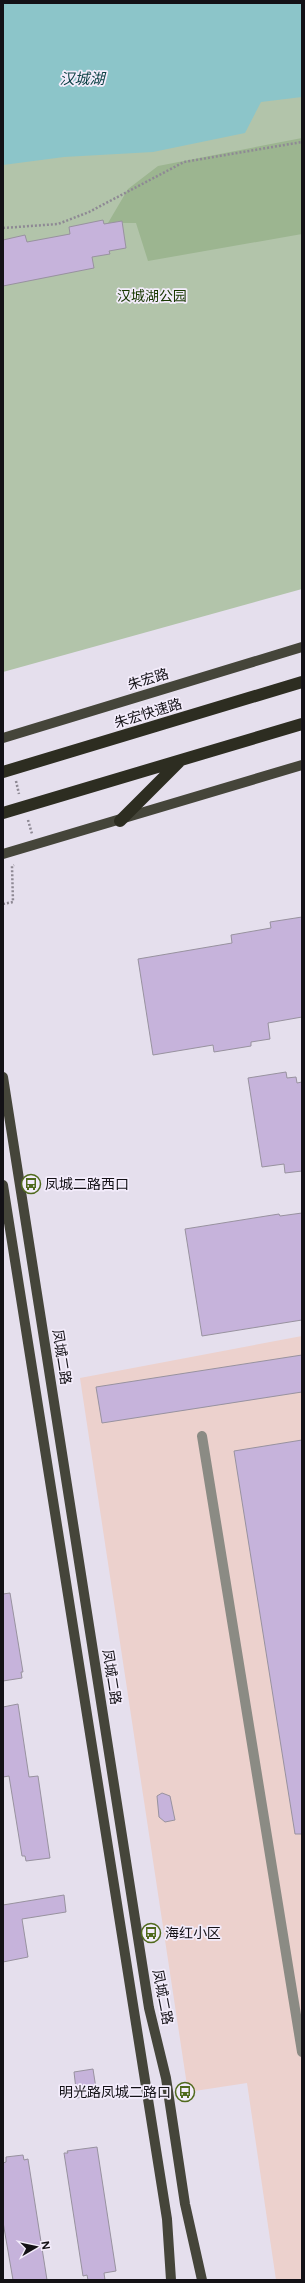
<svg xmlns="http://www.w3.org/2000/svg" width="305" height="2283" viewBox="0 0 305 2283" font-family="Figtree,'Noto Sans SC',sans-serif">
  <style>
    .industrial { fill: #ecd1cd }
    .green { fill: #b2c4aa }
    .forest { fill: #9cb590 }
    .water { fill: #8cc5c9 }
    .building { fill: #c6b3db; stroke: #98929f }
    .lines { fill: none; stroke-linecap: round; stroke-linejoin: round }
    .path { stroke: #8e8994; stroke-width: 2.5; stroke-dasharray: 2 2; stroke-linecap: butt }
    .minor { stroke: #8b8b84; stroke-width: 10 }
    .major { stroke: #45453a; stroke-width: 10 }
    .highway { stroke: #2d2d21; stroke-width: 12 }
    .labels { text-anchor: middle; stroke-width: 3.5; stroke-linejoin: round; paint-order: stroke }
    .park-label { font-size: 14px; fill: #173700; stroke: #f3ecfb }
    .street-label { font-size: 14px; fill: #131116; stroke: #f3ecfb }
    .poi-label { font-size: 14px; fill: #131116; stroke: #f3ecfb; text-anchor: start }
    .water-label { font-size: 15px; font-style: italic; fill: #0c4145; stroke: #f3ecfb }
  </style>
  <rect width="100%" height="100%" fill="#e5dfed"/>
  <path class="industrial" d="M 302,1336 L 302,2280 L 276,2280 L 247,2083 L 188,2092 L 80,1378 Z"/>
  <path class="green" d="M 3,3 L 302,3 L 302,589 L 3,672 Z"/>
  <path class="forest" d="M 302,138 L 302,234 L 148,261 L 136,223 L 108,223 L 128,189 L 158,166 Z"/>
  <path class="water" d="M 3,3 L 302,3 L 302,97 L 261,102 L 245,133 L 153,152 L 64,157 L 3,165 Z"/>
  <path class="building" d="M 103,220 L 104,224 L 122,221 L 126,248 L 109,251 L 110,254 L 92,257 L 94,268 L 3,286 L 3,240 L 25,235 L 27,242 L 70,234 L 69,227 Z
    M 302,917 L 302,1017 L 268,1023 L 270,1039 L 251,1042 L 251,1046 L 214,1052 L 213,1045 L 153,1055 L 138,959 L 232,943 L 231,935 L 271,928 L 270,922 Z
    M 286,1072 L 287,1078 L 296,1077 L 297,1083 L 302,1082 L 302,1171 L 285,1173 L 284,1164 L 262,1167 L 248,1078 Z
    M 302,1213 L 302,1320 L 202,1336 L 185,1229 L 279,1214 L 280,1216 Z
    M 302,1355 L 302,1392 L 102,1423 L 96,1387 Z
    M 302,1440 L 302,1834 L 295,1834 L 234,1451 Z
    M 10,1593 L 23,1672 L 21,1672 L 22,1678 L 3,1681 L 3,1594 Z
    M 18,1704 L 29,1777 L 38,1776 L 50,1858 L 26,1861 L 25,1856 L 22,1856 L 9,1776 L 3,1777 L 3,1707 Z
    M 162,1793 L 170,1796 L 175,1820 L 165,1822 L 159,1817 L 157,1796 Z
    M 64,1895 L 66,1912 L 22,1919 L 28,1957 L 3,1962 L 3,1905 Z
    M 93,2069 L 97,2095 L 77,2098 L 74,2072 Z
    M 97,2147 L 116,2271 L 104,2273 L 105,2280 L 88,2280 L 87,2275 L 83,2276 L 64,2153 L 68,2153 L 67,2151 Z
    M 23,2155 L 24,2160 L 28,2159 L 47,2280 L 13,2280 L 3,2222 L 3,2163 L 6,2162 L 6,2157 Z"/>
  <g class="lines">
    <path class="path" d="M 3,228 L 58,224 L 89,212 L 184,162 L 302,142
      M 16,781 L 19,794
      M 28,820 L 32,834
      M 3,904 L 13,902 L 12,866 L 14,865"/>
    <path class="minor" d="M 202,1436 L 302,2052"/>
    <path class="major" d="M 3,738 L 302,647
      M 3,854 L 302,765
      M 3,1077 L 149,2008 L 166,2078 L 185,2204 L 202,2280
      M 3,1185 L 167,2219 L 171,2280"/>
    <path class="highway" d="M 3,772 L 302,682
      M 3,813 L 302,724
      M 120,821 L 179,762"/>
  </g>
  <defs>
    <g id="bus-ring" transform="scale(1)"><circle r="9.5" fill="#f3ecfb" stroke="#506a1d" stroke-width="1.5"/><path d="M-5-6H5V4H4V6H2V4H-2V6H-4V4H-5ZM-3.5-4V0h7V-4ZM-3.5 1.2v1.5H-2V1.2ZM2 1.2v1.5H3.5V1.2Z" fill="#506a1d"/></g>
  </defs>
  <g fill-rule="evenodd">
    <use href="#bus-ring" x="31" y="1184"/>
    <use href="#bus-ring" x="151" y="1933"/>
    <use href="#bus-ring" x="185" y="2092"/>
  </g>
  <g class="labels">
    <g class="park-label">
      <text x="152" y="301">汉城湖公园</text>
    </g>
    <g class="street-label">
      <text transform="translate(148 679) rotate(-17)" y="5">朱宏路</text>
      <text transform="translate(148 713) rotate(-17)" y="5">朱宏快速路</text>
      <text transform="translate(62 1357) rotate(81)" y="5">凤城二路</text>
      <text transform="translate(112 1677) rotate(81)" y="5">凤城二路</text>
      <text transform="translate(163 1997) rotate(79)" y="5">凤城二路</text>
    </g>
    <g class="poi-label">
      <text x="45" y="1189">凤城二路西口</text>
      <text x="165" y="1938">海红小区</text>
      <text x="171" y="2097" text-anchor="end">明光路凤城二路口</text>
    </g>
    <g class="water-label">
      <text x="82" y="84">汉城湖</text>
    </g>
  </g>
  <rect width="305" height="2283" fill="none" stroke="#131116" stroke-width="8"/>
  <g transform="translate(36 2247) rotate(81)" stroke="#f3ecfb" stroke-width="3" paint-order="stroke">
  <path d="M0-3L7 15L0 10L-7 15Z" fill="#131116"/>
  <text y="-6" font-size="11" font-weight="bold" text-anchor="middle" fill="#131116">N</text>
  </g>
</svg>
